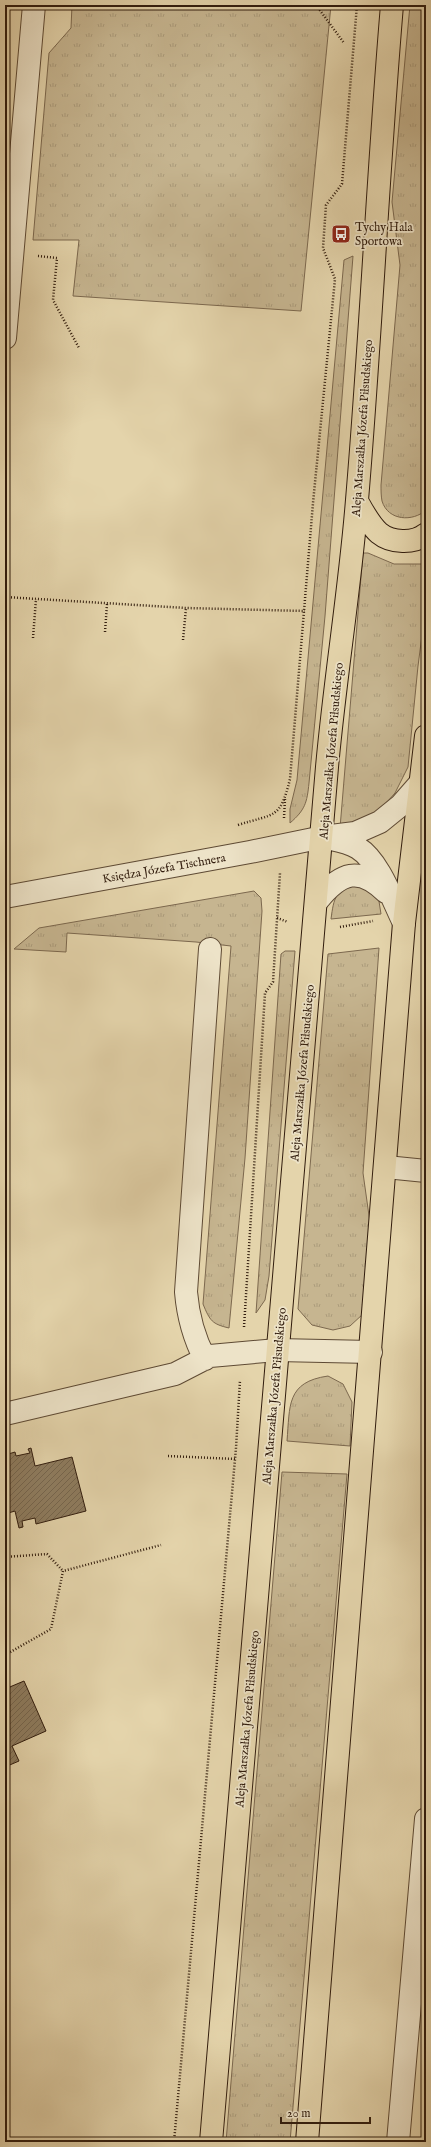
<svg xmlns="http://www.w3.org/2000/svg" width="431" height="2147" viewBox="0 0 431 2147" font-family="'IM FELL English',serif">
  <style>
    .grass { fill: url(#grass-tufts); stroke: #7c684e }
    .building { fill: url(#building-hatch); stroke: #311c0d }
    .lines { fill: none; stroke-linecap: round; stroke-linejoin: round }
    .minor-casing { stroke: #5e4a34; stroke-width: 24 }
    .major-casing { stroke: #311c0d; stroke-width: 24 }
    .path { stroke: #311c0d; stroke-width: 2.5; stroke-dasharray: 1 2; stroke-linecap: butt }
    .minor { stroke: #ede3c8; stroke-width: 22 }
    .major { stroke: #e4d4ab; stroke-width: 22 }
    .labels { text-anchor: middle; stroke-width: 3.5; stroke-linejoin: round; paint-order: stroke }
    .poi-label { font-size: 12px; fill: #311c0d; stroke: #ede3c8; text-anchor: start }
    .street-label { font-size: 12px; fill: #311c0d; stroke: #ede3c8 }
  </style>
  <defs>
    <pattern id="grass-tufts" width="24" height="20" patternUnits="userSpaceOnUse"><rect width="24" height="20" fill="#c6b590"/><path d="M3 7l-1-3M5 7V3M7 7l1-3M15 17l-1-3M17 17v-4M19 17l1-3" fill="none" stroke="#ab9b7b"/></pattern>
    <pattern id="building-hatch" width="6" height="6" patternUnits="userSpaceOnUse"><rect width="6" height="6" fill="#8e7c5f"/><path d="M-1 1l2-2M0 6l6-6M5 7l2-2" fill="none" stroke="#75654d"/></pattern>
  </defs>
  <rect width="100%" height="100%" fill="#e4d4ab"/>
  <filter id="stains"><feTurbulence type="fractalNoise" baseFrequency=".005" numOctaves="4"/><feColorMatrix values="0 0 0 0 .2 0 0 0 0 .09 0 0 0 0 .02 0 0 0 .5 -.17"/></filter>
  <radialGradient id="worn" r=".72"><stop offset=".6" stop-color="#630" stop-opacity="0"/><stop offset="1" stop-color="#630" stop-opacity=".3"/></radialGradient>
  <path class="grass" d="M 72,5 L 331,5 L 301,311 L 73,296 L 79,240 L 33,240 L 49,53 L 71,28 Z
    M 410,5 L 426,5 L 426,510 C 413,522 388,521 382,501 C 381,496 381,490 381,485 L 400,265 L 392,202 Z
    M 353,256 L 325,616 L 309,783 C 307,803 305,810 290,823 L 290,809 L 297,780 L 344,260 Z
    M 363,553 L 368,553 L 394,564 L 422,564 L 426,569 L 425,612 L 418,666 L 408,767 L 395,793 L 378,812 L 340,828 Z
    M 357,884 L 378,895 L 381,914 L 331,919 C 334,897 335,891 357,884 Z
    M 254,891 L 261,898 L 262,911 L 245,1158 L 229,1328 C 212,1324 210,1321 203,1304 L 231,946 L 196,942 L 67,933 L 66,952 L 14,949 L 39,928 Z
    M 379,948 L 363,1173 L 372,1237 L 363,1314 L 350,1326 L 333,1330 L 312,1325 L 298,1309 L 328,954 Z
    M 285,951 L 295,951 L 269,1276 L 265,1300 L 256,1313 L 281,954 Z
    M 328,1376 L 343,1384 L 352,1402 L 350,1446 L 287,1441 C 290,1406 286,1382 328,1376 Z
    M 282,1472 L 347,1474 L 290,2142 L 226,2142 Z"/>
  <path class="building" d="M 31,1448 L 35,1466 L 72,1457 L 86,1511 L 36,1524 L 35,1518 L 22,1521 L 23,1527 L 19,1528 L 15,1511 L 5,1514 L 5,1455 L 15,1452 L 16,1456 L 30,1453 L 28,1449 Z
    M 24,1681 L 46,1731 L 12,1746 L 19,1761 L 5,1767 L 5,1689 Z"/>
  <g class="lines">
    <g class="minor-casing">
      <path id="minor" d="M 5,338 L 34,5
        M 331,839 C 341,841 350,843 358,848 C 379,861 393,901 404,923
        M 5,897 L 250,852 L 323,837 L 355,833 L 380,822 L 401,805 L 422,781
        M 318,900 C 341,872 359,866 386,892
        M 386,1167 L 426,1171
        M 205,1359 C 194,1338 188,1316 186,1292 L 210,949
        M 5,1414 L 175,1374 L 210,1356 L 277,1350 L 371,1352
        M 398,2142 L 426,1819"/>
    </g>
    <g class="major-casing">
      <path id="major" d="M 357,501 C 363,512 370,525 379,533 C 391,543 414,544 426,534
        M 211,2142 C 250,1684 290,1226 327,767 C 335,678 350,589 357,500 C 371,335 378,170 392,5
        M 307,2142 L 404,923 L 426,736"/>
    </g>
    <path class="path" d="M 316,5 L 344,43
      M 38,256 L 57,258 L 53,300 L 79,348
      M 5,597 L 186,608 L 305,611
      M 105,632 L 107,604
      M 33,638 L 36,599
      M 183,640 L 186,608
      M 284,818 L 285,799
      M 238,825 C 275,813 280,820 290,779 L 313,503 L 335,279 L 323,248 L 326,205 L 342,184 L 357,5
      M 277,918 L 288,922
      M 340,927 L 373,921
      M 244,1327 L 265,993 L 273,982 L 280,873
      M 168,1456 L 235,1459
      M 5,1557 L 47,1554 L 63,1571
      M 5,1655 L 51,1629 L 63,1571 L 161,1545
      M 174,2142 L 236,1448 L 240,1380"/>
    <use href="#minor" class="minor"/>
    <use href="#major" class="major"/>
  </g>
  <defs>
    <g id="bus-square" transform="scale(1)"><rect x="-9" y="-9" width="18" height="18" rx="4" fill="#8f2418" stroke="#ede3c8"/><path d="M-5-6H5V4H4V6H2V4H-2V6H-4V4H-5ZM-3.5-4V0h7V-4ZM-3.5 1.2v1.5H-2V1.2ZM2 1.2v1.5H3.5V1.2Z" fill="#fff"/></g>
  </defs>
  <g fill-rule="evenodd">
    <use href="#bus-square" x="341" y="234"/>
  </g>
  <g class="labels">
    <g class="poi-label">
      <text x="355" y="231">Tychy Hala<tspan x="355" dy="14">Sportowa</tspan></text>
    </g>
    <g class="street-label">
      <text transform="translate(362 428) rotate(-86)" y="4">Aleja Marszałka Józefa Piłsudskiego</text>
      <text transform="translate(331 751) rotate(-85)" y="4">Aleja Marszałka Józefa Piłsudskiego</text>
      <text transform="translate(164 868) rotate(-10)" y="4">Księdza Józefa Tischnera</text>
      <text transform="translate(302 1073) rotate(-85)" y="4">Aleja Marszałka Józefa Piłsudskiego</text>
      <text transform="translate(274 1396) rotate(-85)" y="4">Aleja Marszałka Józefa Piłsudskiego</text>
      <text transform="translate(247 1719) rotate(-85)" y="4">Aleja Marszałka Józefa Piłsudskiego</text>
    </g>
  </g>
  <rect width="431" height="2147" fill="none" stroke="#e4d4ab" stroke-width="20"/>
  <rect x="6" y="6" width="419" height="2135" fill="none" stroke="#311c0d" stroke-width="2"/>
  <rect x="10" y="10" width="411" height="2127" fill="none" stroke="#311c0d"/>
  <path d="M281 2117v6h89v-6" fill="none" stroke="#311c0d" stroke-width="2"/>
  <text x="287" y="2117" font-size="12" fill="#311c0d" stroke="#ede3c8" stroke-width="3" paint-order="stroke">20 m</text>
  <rect width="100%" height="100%" filter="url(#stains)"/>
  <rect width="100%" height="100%" fill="url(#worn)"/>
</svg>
